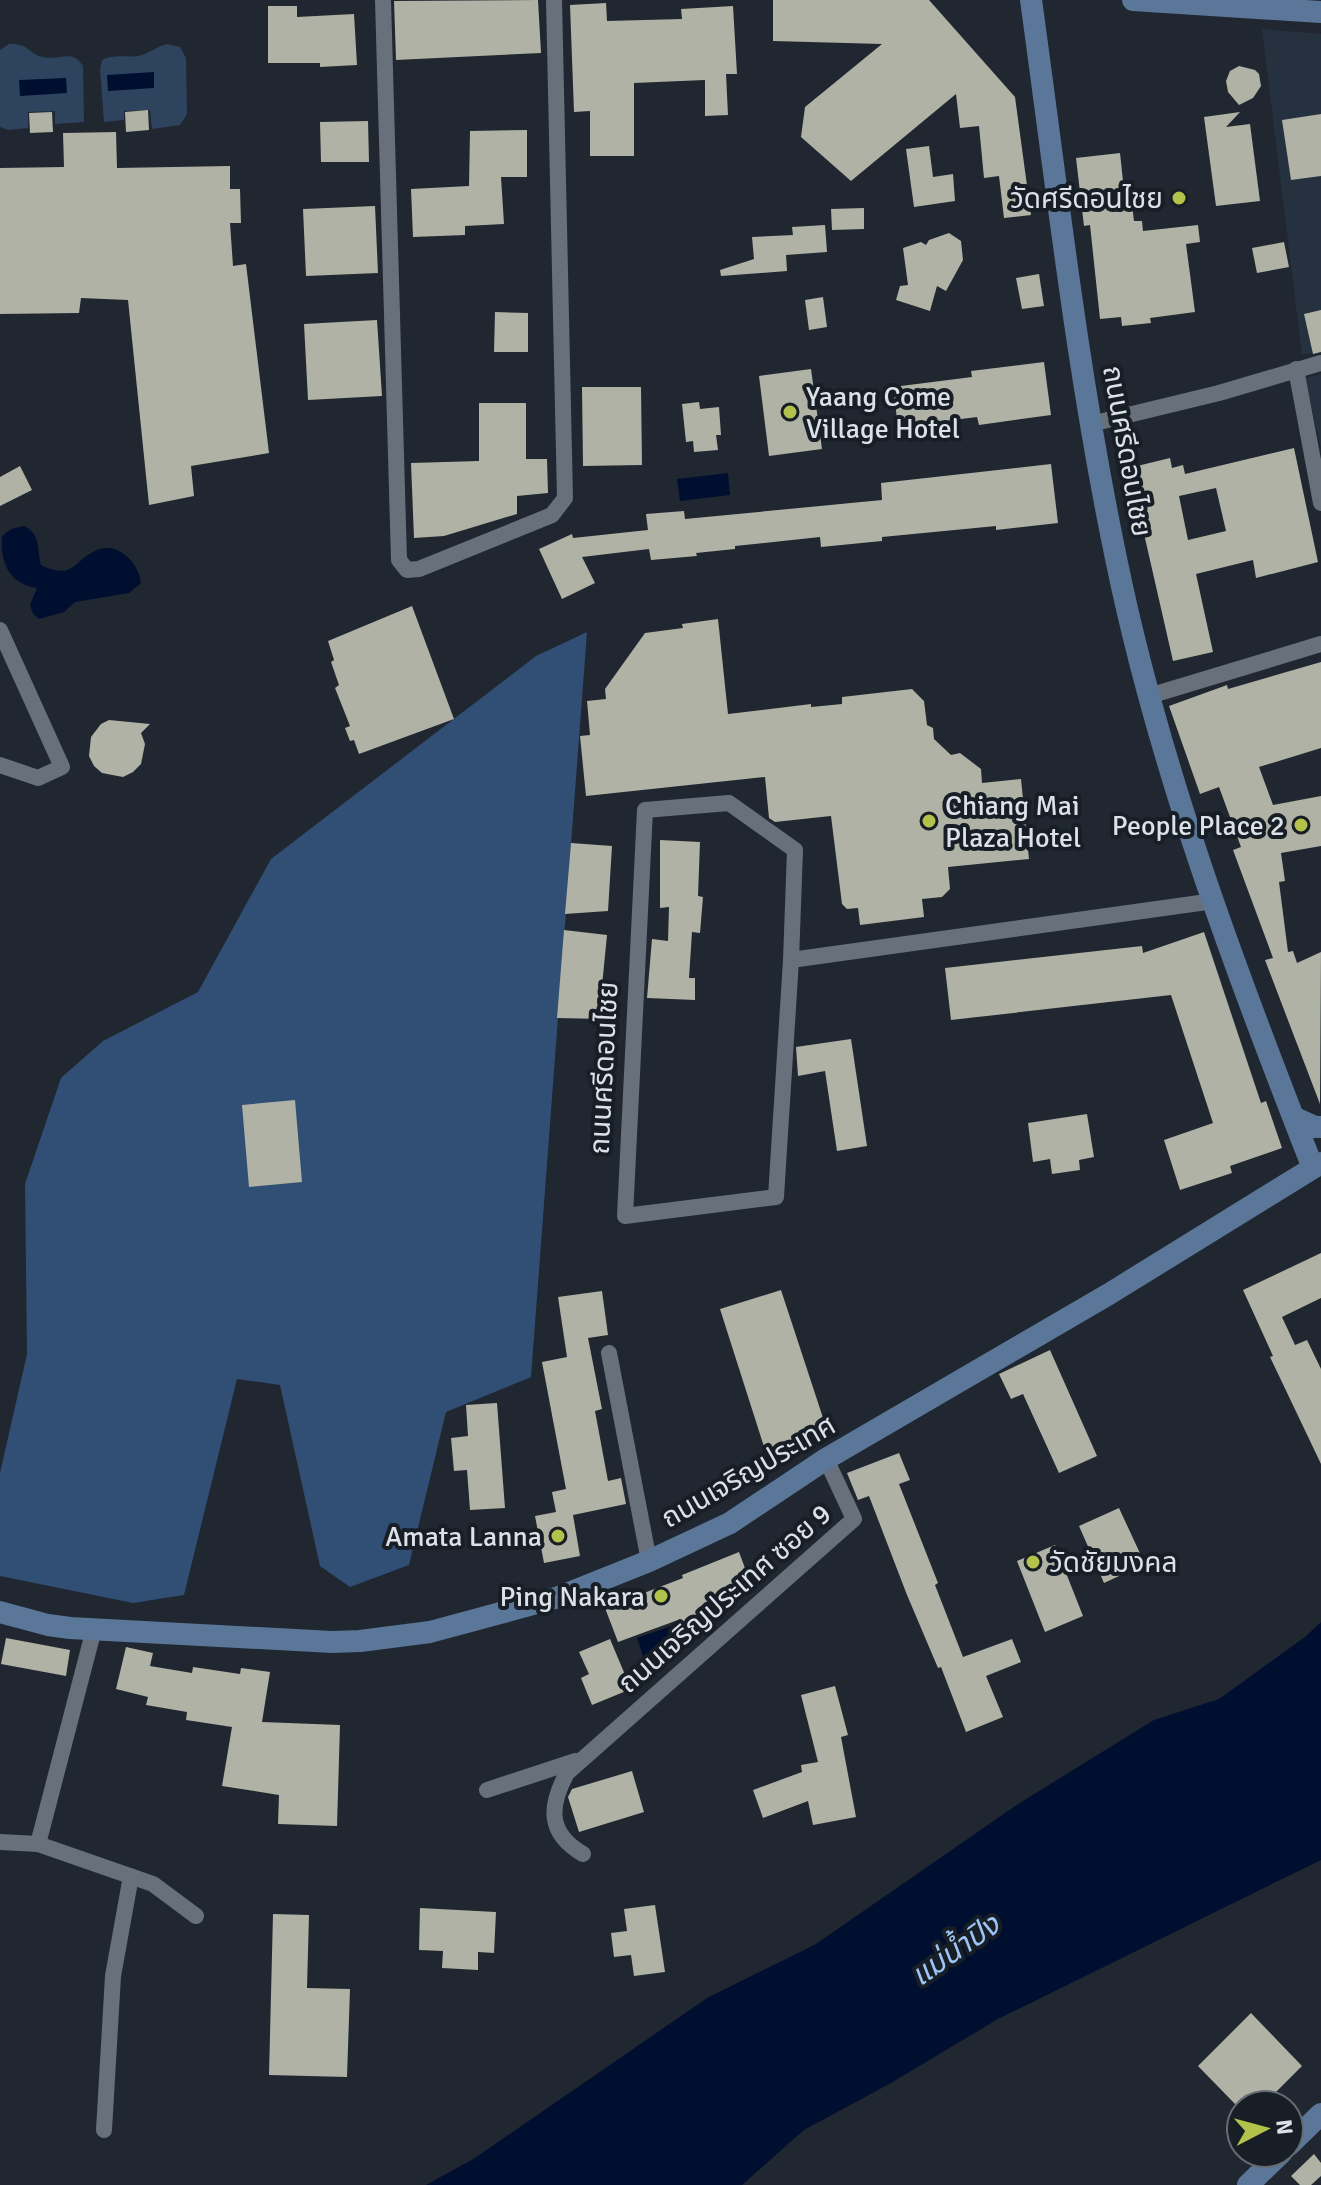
<svg xmlns="http://www.w3.org/2000/svg" width="1321" height="2185" viewBox="0 0 1321 2185" font-family="Signika,'Noto Sans Thai',sans-serif">
  <style>
    .built { fill: #26313f }
    .green { fill: #2e435e }
    .forest { fill: #314e74 }
    .water { fill: #000f30 }
    .building { fill: #afb2a4; fill-rule: evenodd }
    .lines { fill: none; stroke-linecap: round; stroke-linejoin: round }
    .street { stroke: #68707b; stroke-width: 16 }
    .secondary { stroke: #5a7699; stroke-width: 22 }
    .poi-dot { fill: #b2c24b; stroke: #171e26; stroke-width: 3 }
    .labels { text-anchor: middle; stroke-width: 8; stroke-linejoin: round; paint-order: stroke }
    .poi-label { font-size: 28px; fill: #dce1e7; stroke: #171e26; text-anchor: end }
    .street-label { font-size: 28px; fill: #dce1e7; stroke: #171e26 }
    .water-label { font-size: 30px; font-style: italic; fill: #9ec3f5; stroke: #171e26 }
  </style>
  <rect width="100%" height="100%" fill="#202730"/>
  <path class="built" d="M 1262,29 L 1321,34 L 1321,351 L 1302,355 Z
    M 1321,374 L 1321,448 L 1305,378 Z"/>
  <path class="green" d="M 9,44 C 30,43 28,54 43,57 C 60,61 72,48 83,66 L 84,122 L 55,124 L 55,111 L 28,112 L 28,128 L 8,130 L 0,127 L 0,50 Z
    M 167,44 L 180,47 L 186,58 L 187,114 L 180,125 L 152,129 L 150,110 L 124,111 L 124,120 L 104,122 L 100,69 L 102,60 C 115,53 129,59 142,55 C 151,52 158,46 167,44 Z"/>
  <path class="forest" d="M 587,632 L 531,1377 L 446,1412 L 409,1565 L 350,1587 L 320,1566 L 280,1385 L 237,1379 L 184,1595 L 133,1603 L 0,1576 L 0,1473 L 27,1354 L 25,1184 L 61,1078 L 103,1041 L 198,992 L 271,859 L 536,656 Z"/>
  <path class="water" d="M 154,72 L 154,88 L 108,91 L 107,75 Z
    M 66,78 L 67,93 L 20,96 L 19,80 Z
    M 728,473 L 730,495 L 680,501 L 677,479 Z
    M 24,526 C 41,534 37,549 41,565 C 75,581 73,560 97,550 C 119,541 139,564 141,583 L 129,593 L 75,602 L 64,612 L 39,619 L 33,614 L 30,605 L 37,588 C 10,584 0,564 2,536 L 11,529 Z
    M 1321,1622 L 1321,1860 L 998,2019 L 891,2083 L 804,2130 L 742,2185 L 426,2185 L 475,2158 L 707,1998 L 816,1944 L 1018,1804 L 1154,1720 L 1219,1699 L 1305,1637 Z
    M 674,1625 L 681,1646 L 644,1659 L 637,1638 Z"/>
  <path class="building" d="M 538,0 L 541,53 L 396,60 L 394,1 Z
    M 773,0 L 929,0 L 1015,97 L 1031,215 L 1004,218 L 999,176 L 984,178 L 979,126 L 960,128 L 956,94 L 851,181 L 801,137 L 805,107 L 882,44 L 773,41 Z
    M 606,3 L 607,21 L 682,19 L 681,9 L 733,6 L 737,74 L 726,74 L 728,115 L 705,116 L 705,80 L 634,83 L 634,156 L 590,156 L 590,111 L 574,112 L 570,5 Z
    M 268,6 L 297,6 L 297,17 L 354,14 L 357,65 L 320,67 L 320,63 L 268,63 Z
    M 1239,66 L 1255,70 L 1259,74 L 1261,86 L 1253,98 L 1239,105 L 1228,92 L 1226,81 L 1230,71 Z
    M 148,110 L 149,130 L 126,132 L 125,112 Z
    M 52,112 L 53,132 L 30,133 L 29,113 Z
    M 1240,112 L 1226,127 L 1250,124 L 1260,201 L 1216,206 L 1204,117 Z
    M 1321,114 L 1321,176 L 1291,180 L 1282,120 Z
    M 368,121 L 369,162 L 321,162 L 320,122 Z
    M 527,130 L 527,177 L 501,177 L 504,224 L 465,226 L 465,235 L 413,237 L 411,189 L 469,186 L 470,131 Z
    M 116,132 L 117,168 L 230,166 L 230,189 L 240,189 L 241,223 L 230,223 L 233,266 L 246,264 L 269,453 L 191,466 L 194,496 L 149,505 L 128,300 L 81,298 L 79,313 L 0,314 L 0,168 L 64,167 L 63,133 Z
    M 929,146 L 933,177 L 953,174 L 955,201 L 914,207 L 906,149 Z
    M 1120,153 L 1124,190 L 1130,189 L 1134,221 L 1142,221 L 1143,231 L 1198,225 L 1200,242 L 1186,244 L 1195,312 L 1150,318 L 1151,323 L 1122,326 L 1121,317 L 1100,319 L 1090,225 L 1084,226 L 1076,158 Z
    M 375,206 L 378,273 L 306,276 L 303,209 Z
    M 864,208 L 864,229 L 832,230 L 831,209 Z
    M 825,225 L 827,252 L 786,255 L 787,271 L 721,276 L 720,270 L 754,259 L 752,237 L 793,235 L 792,227 Z
    M 949,233 L 961,241 L 963,260 L 946,291 L 937,286 L 930,311 L 896,300 L 900,286 L 908,285 L 903,248 L 921,242 L 926,245 L 929,240 Z
    M 1284,242 L 1289,267 L 1257,273 L 1252,248 Z
    M 1039,274 L 1044,306 L 1022,309 L 1016,278 Z
    M 823,297 L 827,327 L 809,330 L 805,300 Z
    M 1321,310 L 1321,352 L 1313,354 L 1304,314 Z
    M 495,312 L 528,313 L 528,352 L 494,352 Z
    M 377,320 L 382,396 L 308,400 L 304,324 Z
    M 1044,362 L 1051,415 L 979,425 L 977,417 L 898,427 L 893,387 L 972,377 L 971,371 Z
    M 811,369 L 822,449 L 769,456 L 759,376 Z
    M 582,387 L 641,387 L 642,465 L 583,466 Z
    M 699,402 L 700,409 L 719,407 L 721,435 L 716,435 L 718,450 L 694,452 L 693,441 L 686,442 L 682,404 Z
    M 479,403 L 526,403 L 526,459 L 547,459 L 548,493 L 517,496 L 517,514 L 444,536 L 414,538 L 411,463 L 479,461 Z
    M 1294,448 L 1318,562 L 1256,578 L 1253,560 L 1196,574 L 1213,652 L 1173,661 L 1129,468 L 1170,458 L 1172,468 L 1183,465 L 1185,474 ZM 1216,488 L 1226,531 L 1188,540 L 1179,496 Z
    M 1051,464 L 1058,523 L 996,530 L 996,526 L 882,537 L 882,541 L 821,547 L 820,537 L 735,546 L 735,549 L 696,553 L 697,556 L 651,560 L 649,549 L 582,557 L 595,583 L 562,599 L 539,549 L 572,534 L 573,538 L 648,530 L 646,514 L 684,511 L 685,519 L 882,500 L 881,483 Z
    M 20,466 L 32,490 L 0,506 L 0,477 Z
    M 412,606 L 454,719 L 359,754 L 354,740 L 350,741 L 345,728 L 350,726 L 335,688 L 339,685 L 331,662 L 334,660 L 328,641 Z
    M 718,619 L 728,714 L 811,704 L 811,707 L 842,704 L 842,697 L 912,689 L 924,701 L 927,725 L 933,728 L 934,739 L 951,755 L 960,753 L 981,769 L 982,783 L 1021,779 L 1029,859 L 948,867 L 950,889 L 942,897 L 922,899 L 924,917 L 860,925 L 858,908 L 847,909 L 842,904 L 831,816 L 775,822 L 769,818 L 765,777 L 586,796 L 580,736 L 590,735 L 587,701 L 606,699 L 605,689 L 645,633 L 683,628 L 682,624 Z
    M 1321,662 L 1321,748 L 1259,767 L 1273,805 L 1321,796 L 1321,846 L 1281,853 L 1285,881 L 1279,882 L 1288,952 L 1293,951 L 1297,963 L 1321,952 L 1320,1104 L 1265,960 L 1273,958 L 1233,850 L 1241,847 L 1219,787 L 1200,794 L 1169,706 L 1227,685 L 1228,689 Z
    M 109,720 L 150,724 L 141,733 L 145,744 L 141,764 L 133,772 L 123,777 L 102,773 L 94,766 L 89,756 L 91,737 L 101,724 Z
    M 660,840 L 700,842 L 698,896 L 703,897 L 700,933 L 692,932 L 689,978 L 695,978 L 695,1000 L 647,998 L 652,939 L 668,941 L 669,907 L 660,908 Z
    M 571,843 L 612,846 L 608,911 L 565,914 Z
    M 564,930 L 607,935 L 602,986 L 603,1019 L 557,1018 Z
    M 1204,932 L 1261,1103 L 1266,1101 L 1282,1148 L 1230,1166 L 1232,1173 L 1180,1190 L 1164,1140 L 1213,1123 L 1171,995 L 951,1020 L 945,968 L 1142,946 L 1143,953 Z
    M 851,1039 L 867,1146 L 837,1151 L 825,1071 L 798,1076 L 796,1047 Z
    M 295,1100 L 302,1182 L 249,1187 L 242,1105 Z
    M 1087,1114 L 1094,1157 L 1079,1160 L 1080,1170 L 1052,1174 L 1050,1159 L 1033,1162 L 1028,1123 Z
    M 1321,1253 L 1321,1298 L 1282,1317 L 1295,1345 L 1307,1340 L 1321,1369 L 1321,1464 L 1270,1357 L 1273,1356 L 1243,1290 Z
    M 781,1290 L 827,1430 L 765,1450 L 720,1309 Z
    M 602,1291 L 608,1335 L 588,1338 L 602,1409 L 595,1411 L 608,1481 L 621,1478 L 626,1504 L 573,1515 L 580,1556 L 544,1563 L 535,1516 L 556,1512 L 552,1492 L 566,1489 L 542,1362 L 567,1357 L 558,1297 Z
    M 1050,1350 L 1097,1456 L 1059,1473 L 1023,1394 L 1011,1399 L 999,1374 Z
    M 497,1403 L 505,1508 L 470,1510 L 467,1470 L 454,1471 L 451,1438 L 468,1436 L 466,1405 Z
    M 899,1453 L 910,1480 L 899,1484 L 938,1583 L 935,1585 L 963,1657 L 1012,1639 L 1021,1662 L 986,1676 L 1003,1717 L 966,1732 L 941,1667 L 938,1668 L 907,1595 L 869,1496 L 858,1500 L 847,1473 Z
    M 1119,1508 L 1145,1564 L 1104,1583 L 1079,1526 Z
    M 1055,1545 L 1083,1616 L 1045,1632 L 1017,1561 Z
    M 739,1552 L 749,1579 L 719,1608 L 698,1615 L 702,1627 L 683,1634 L 678,1620 L 618,1642 L 605,1608 L 683,1578 L 682,1575 Z
    M 6,1638 L 70,1650 L 66,1676 L 1,1664 Z
    M 610,1639 L 631,1689 L 592,1705 L 581,1678 L 589,1674 L 579,1652 Z
    M 126,1647 L 153,1653 L 150,1666 L 192,1673 L 193,1667 L 240,1674 L 241,1668 L 270,1672 L 262,1722 L 340,1725 L 337,1826 L 278,1824 L 279,1795 L 222,1786 L 232,1727 L 186,1720 L 187,1712 L 146,1705 L 148,1697 L 116,1689 Z
    M 835,1686 L 848,1735 L 841,1737 L 856,1817 L 813,1825 L 808,1801 L 763,1818 L 753,1790 L 802,1772 L 801,1765 L 818,1762 L 801,1695 Z
    M 632,1771 L 644,1812 L 579,1832 L 568,1797 L 572,1789 Z
    M 655,1905 L 665,1972 L 634,1976 L 631,1955 L 614,1957 L 611,1933 L 627,1931 L 624,1909 Z
    M 420,1908 L 496,1912 L 494,1953 L 478,1952 L 478,1970 L 442,1968 L 443,1951 L 419,1950 Z
    M 273,1914 L 309,1915 L 307,1988 L 350,1989 L 347,2077 L 269,2075 Z
    M 1251,2013 L 1302,2066 L 1263,2105 L 1236,2105 L 1198,2066 Z
    M 1314,2154 L 1321,2163 L 1321,2176 L 1311,2185 L 1300,2185 L 1291,2176 Z"/>
  <g class="lines">
    <path class="street" d="M 383,0 L 399,560 L 407,570 L 419,569 L 552,515 L 565,498 L 554,0
      M 1296,369 L 1321,503
      M 1091,424 L 1219,393 L 1321,363
      M 0,630 L 62,767 L 38,778 L 0,765
      M 1149,696 L 1321,644
      M 729,803 L 795,850 L 791,960 L 776,1197 L 625,1216 L 645,810 Z
      M 791,960 L 1214,901
      M 609,1353 L 649,1561
      M 487,1790 L 575,1761
      M 0,1842 L 38,1844 L 153,1884 L 196,1916
      M 38,1844 L 94,1629
      M 583,1854 C 547,1833 549,1806 567,1773 L 854,1519 L 826,1459
      M 104,2130 L 113,1976 L 131,1876"/>
    <path class="secondary" d="M 1031,0 C 1057,188 1078,378 1117,563 C 1160,771 1236,972 1313,1168
      M 1133,0 L 1321,12
      M 1293,1117 L 1315,1127 L 1321,1127
      M 0,1612 L 48,1625 L 70,1628 L 332,1642 L 360,1641 L 430,1632 L 559,1597 L 649,1561 L 730,1523 L 826,1459 L 1109,1294 L 1321,1163
      M 1289,2145 L 1321,2114
      M 1248,2185 L 1281,2153"/>
  </g>
  <g class="poi-dot">
    <circle cx="1179" cy="198" r="8"/>
    <circle cx="790" cy="412" r="8"/>
    <circle cx="929" cy="821" r="8"/>
    <circle cx="1301" cy="825" r="8"/>
    <circle cx="558" cy="1536" r="8"/>
    <circle cx="1033" cy="1562" r="8"/>
    <circle cx="661" cy="1596" r="8"/>
  </g>
  <g class="labels">
    <g class="poi-label">
      <text x="1163" y="208">วัดศรีดอนไชย</text>
      <text x="806" y="406" text-anchor="start">Yaang Come<tspan x="806" dy="32">Village Hotel</tspan></text>
      <text x="945" y="815" text-anchor="start">Chiang Mai<tspan x="945" dy="32">Plaza Hotel</tspan></text>
      <text x="1285" y="835">People Place 2</text>
      <text x="542" y="1546">Amata Lanna</text>
      <text x="1049" y="1572" text-anchor="start">วัดชัยมงคล</text>
      <text x="645" y="1606">Ping Nakara</text>
    </g>
    <g class="street-label">
      <text transform="translate(1128 451) rotate(80)" y="10">ถนนศรีดอนไชย</text>
      <text transform="translate(603 1068) rotate(-87)" y="10">ถนนศรีดอนไชย</text>
      <text transform="translate(748 1471) rotate(-30)" y="10">ถนนเจริญประเทศ</text>
      <text transform="translate(724 1598) rotate(-41)" y="10">ถนนเจริญประเทศ ซอย 9</text>
    </g>
    <g class="water-label">
      <text transform="translate(955 1950) rotate(-35)" y="10">แม่น้ำปิง</text>
    </g>
  </g>
  <g transform="translate(1265 2129) rotate(84)"><circle r="38" fill="#171e26" stroke="#666c73" stroke-width="2"/>
  <path d="M0-6L14 30L0 20L-14 30Z" fill="#b2c24b"/>
  <text y="-12" font-size="22" font-weight="bold" text-anchor="middle" fill="#dce1e7">N</text>
  </g>
</svg>
